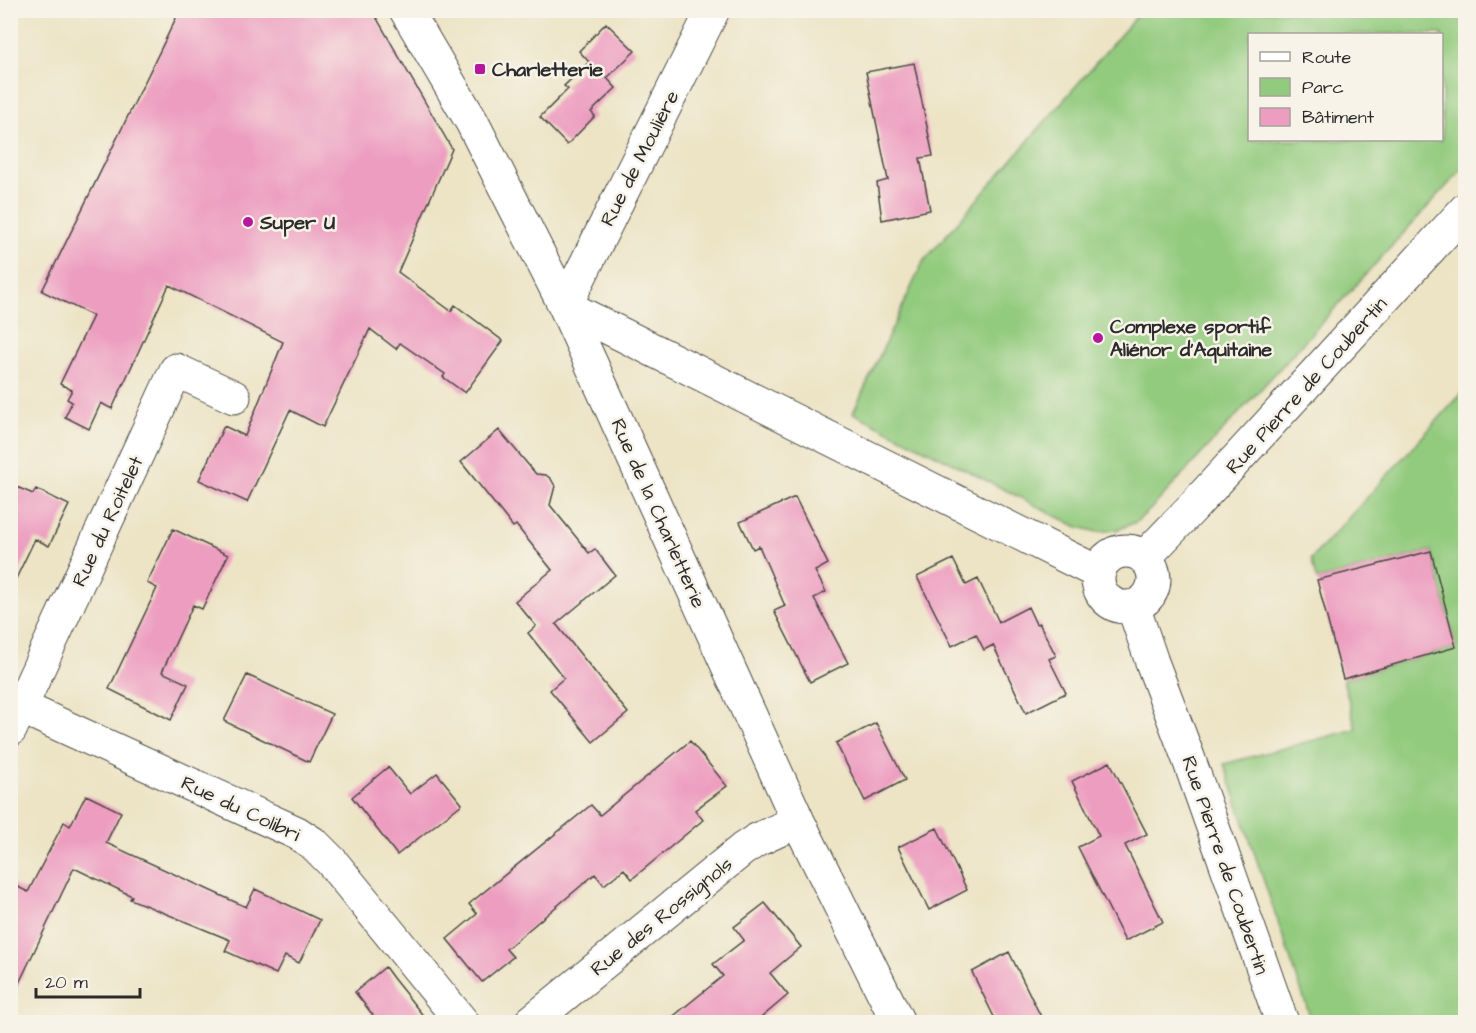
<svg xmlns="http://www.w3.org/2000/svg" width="1476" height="1033" viewBox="0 0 1476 1033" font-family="'Architects Daughter',sans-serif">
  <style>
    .green { fill: #93cb7e; stroke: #5f7b54; stroke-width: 1.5; fill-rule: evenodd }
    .building { fill: #ed9ec0 }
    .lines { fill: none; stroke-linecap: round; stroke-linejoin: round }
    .minor-casing { stroke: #484742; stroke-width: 35 }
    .minor { stroke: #fff; stroke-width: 33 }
    .poi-dot { fill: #b5179e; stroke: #f7f3e8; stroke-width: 2 }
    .labels { text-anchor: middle; stroke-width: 5; stroke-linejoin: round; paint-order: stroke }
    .poi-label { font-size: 20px; font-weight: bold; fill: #2b2b2b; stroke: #f7f3e8; text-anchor: start }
    .street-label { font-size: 20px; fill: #2b2b2b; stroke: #f7f3e8 }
  </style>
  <rect width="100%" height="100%" fill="#f7f3e8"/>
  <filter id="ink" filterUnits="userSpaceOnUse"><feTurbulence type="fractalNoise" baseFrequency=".0167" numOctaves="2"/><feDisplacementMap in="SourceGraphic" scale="12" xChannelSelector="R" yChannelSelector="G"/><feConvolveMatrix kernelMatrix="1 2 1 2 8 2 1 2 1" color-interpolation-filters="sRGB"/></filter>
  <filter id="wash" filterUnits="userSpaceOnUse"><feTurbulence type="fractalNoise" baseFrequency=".008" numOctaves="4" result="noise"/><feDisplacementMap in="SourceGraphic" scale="24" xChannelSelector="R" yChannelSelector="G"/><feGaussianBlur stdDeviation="1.35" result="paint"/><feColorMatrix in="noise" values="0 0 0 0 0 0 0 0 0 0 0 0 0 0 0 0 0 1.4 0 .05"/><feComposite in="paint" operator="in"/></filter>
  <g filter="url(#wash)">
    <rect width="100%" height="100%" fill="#ede4c6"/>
    <path class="green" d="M 1141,11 L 1465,11 L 1465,166 L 1152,508 L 1136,522 L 1117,530 L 1097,532 L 1078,527 L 853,413 L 923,262 ZM 1442,34 L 1442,140 L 1250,140 L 1250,34 Z
      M 1464,391 L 1466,392 L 1465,1022 L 1312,1022 L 1224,764 L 1356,729 L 1343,679 L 1456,647 L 1431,551 L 1317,580 L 1311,559 Z"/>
    <g id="blocks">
      <path class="building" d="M 180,10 L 372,10 L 452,149 L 398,272 L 451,311 L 455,305 L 503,341 L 465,393 L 443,377 L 445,374 L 400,343 L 396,349 L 370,329 L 323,427 L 290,410 L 247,502 L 199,480 L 224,426 L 245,436 L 283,342 L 169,285 L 112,409 L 101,403 L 89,429 L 65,417 L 72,402 L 67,399 L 72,390 L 60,384 L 93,316 L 42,291 Z
        M 606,23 L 635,51 L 607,78 L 616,88 L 591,112 L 595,116 L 567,145 L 540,117 L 568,89 L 564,86 L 589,62 L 579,51 Z
        M 914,63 L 933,156 L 920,158 L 930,210 L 882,220 L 877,183 L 888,180 L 866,72 Z
        M 499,430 L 536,474 L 546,475 L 551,479 L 555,486 L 550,505 L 589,553 L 595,549 L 615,575 L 556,624 L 628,713 L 593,742 L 550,690 L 564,678 L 528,633 L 536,626 L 515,601 L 552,570 L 516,525 L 513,527 L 461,462 Z
        M 10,484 L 33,494 L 36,489 L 69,505 L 49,546 L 35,539 L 10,591 Z
        M 795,497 L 828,564 L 815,571 L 826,592 L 814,598 L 848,663 L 810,682 L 774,611 L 785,606 L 759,546 L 753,549 L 740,522 Z
        M 173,529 L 228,555 L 202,609 L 193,605 L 162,672 L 188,684 L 171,720 L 109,689 L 157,588 L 147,583 Z
        M 1431,551 L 1456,647 L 1343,679 L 1317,580 Z
        M 953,559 L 966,585 L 978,579 L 999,622 L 1028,607 L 1036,624 L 1039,623 L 1056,656 L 1049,659 L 1066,693 L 1026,713 L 993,645 L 984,650 L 976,634 L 952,646 L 917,577 Z
        M 247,675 L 332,714 L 309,762 L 224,721 Z
        M 876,723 L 905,780 L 865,801 L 836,743 Z
        M 690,741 L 727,786 L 695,810 L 703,820 L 632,879 L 624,869 L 604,885 L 595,874 L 506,949 L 513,957 L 482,982 L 447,939 L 477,914 L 469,904 L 591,805 L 600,815 Z
        M 1110,762 L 1147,834 L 1125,845 L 1163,922 L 1125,941 L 1078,847 L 1099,836 L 1072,781 Z
        M 388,767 L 410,794 L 437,773 L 462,804 L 397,855 L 352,797 Z
        M 86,795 L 121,812 L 106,843 L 246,907 L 255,889 L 320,920 L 299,963 L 285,956 L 276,974 L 225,951 L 230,940 L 130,899 L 132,896 L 74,868 L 10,1002 L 10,883 L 28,892 L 64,822 L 70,826 Z
        M 937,828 L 967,890 L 929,910 L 898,847 Z
        M 765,903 L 801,947 L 770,973 L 788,995 L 755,1023 L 665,1023 L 723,976 L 713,964 L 744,940 L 734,927 Z
        M 1009,952 L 1044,1023 L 997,1023 L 972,972 Z
        M 385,967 L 393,978 L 429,1023 L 379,1023 L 355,992 Z"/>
    </g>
  </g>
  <g filter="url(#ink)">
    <use href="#blocks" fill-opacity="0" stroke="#484742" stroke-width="1.5"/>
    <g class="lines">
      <g class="minor-casing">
        <path id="minor" d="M 406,10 L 472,122 L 565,306 L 798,821 L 898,1022
          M 565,306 L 1099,573
          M 565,306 L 713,10
          M1098 579a28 28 0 1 1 56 0a28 28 0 1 1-56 0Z
          M 1144,558 L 1192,508 L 1466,209
          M 1133,606 L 1152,662 L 1188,757 L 1282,1022
          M 21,707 L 297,833 L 314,844 L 331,861 L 462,1022
          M 10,730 L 176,370 L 234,397
          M 531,1022 L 743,849 L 757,840 L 798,821"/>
      </g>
      <use href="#minor" class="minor"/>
    </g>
  </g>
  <g class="poi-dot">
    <rect x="474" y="63" width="12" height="12" rx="3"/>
    <circle cx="248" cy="222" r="6"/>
    <circle cx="1098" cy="338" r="6"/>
  </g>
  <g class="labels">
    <g class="poi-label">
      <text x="492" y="76">Charletterie</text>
      <text x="260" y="229">Super U</text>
      <text x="1110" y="333">Complexe sportif<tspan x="1110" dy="23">Aliénor d'Aquitaine</tspan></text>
    </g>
    <g class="street-label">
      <text transform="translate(639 158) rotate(-63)" y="7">Rue de Moulière</text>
      <text transform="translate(1306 385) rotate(-48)" y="7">Rue Pierre de Coubertin</text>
      <text transform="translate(659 513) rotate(66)" y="7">Rue de la Charletterie</text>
      <text transform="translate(107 521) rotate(-65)" y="7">Rue du Roitelet</text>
      <text transform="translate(241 808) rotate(25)" y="7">Rue du Colibri</text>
      <text transform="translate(1226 865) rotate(71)" y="7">Rue Pierre de Coubertin</text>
      <text transform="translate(661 916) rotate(-39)" y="7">Rue des Rossignols</text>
    </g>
  </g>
  <rect width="1476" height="1033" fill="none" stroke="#f7f3e8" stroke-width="36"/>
  <rect x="1248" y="33" width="195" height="108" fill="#f7f3e8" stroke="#a5a39c" stroke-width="1.5"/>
  <rect x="1260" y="52" width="30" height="9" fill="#ffffff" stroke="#a5a39c" stroke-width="1.5"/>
  <text x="1302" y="63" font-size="18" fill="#2b2b2b">Route</text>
  <rect x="1260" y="78" width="30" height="18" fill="#93cb7e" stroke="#a5a39c" stroke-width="1.5"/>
  <text x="1302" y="93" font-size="18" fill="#2b2b2b">Parc</text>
  <rect x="1260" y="108" width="30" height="18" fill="#ed9ec0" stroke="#a5a39c" stroke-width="1.5"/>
  <text x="1302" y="123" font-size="18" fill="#2b2b2b">Bâtiment</text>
  <path d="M36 988v9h104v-9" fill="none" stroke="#2b2b2b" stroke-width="3"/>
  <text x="45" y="988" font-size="18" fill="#2b2b2b" stroke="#f7f3e8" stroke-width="4.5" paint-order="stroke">20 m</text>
</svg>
